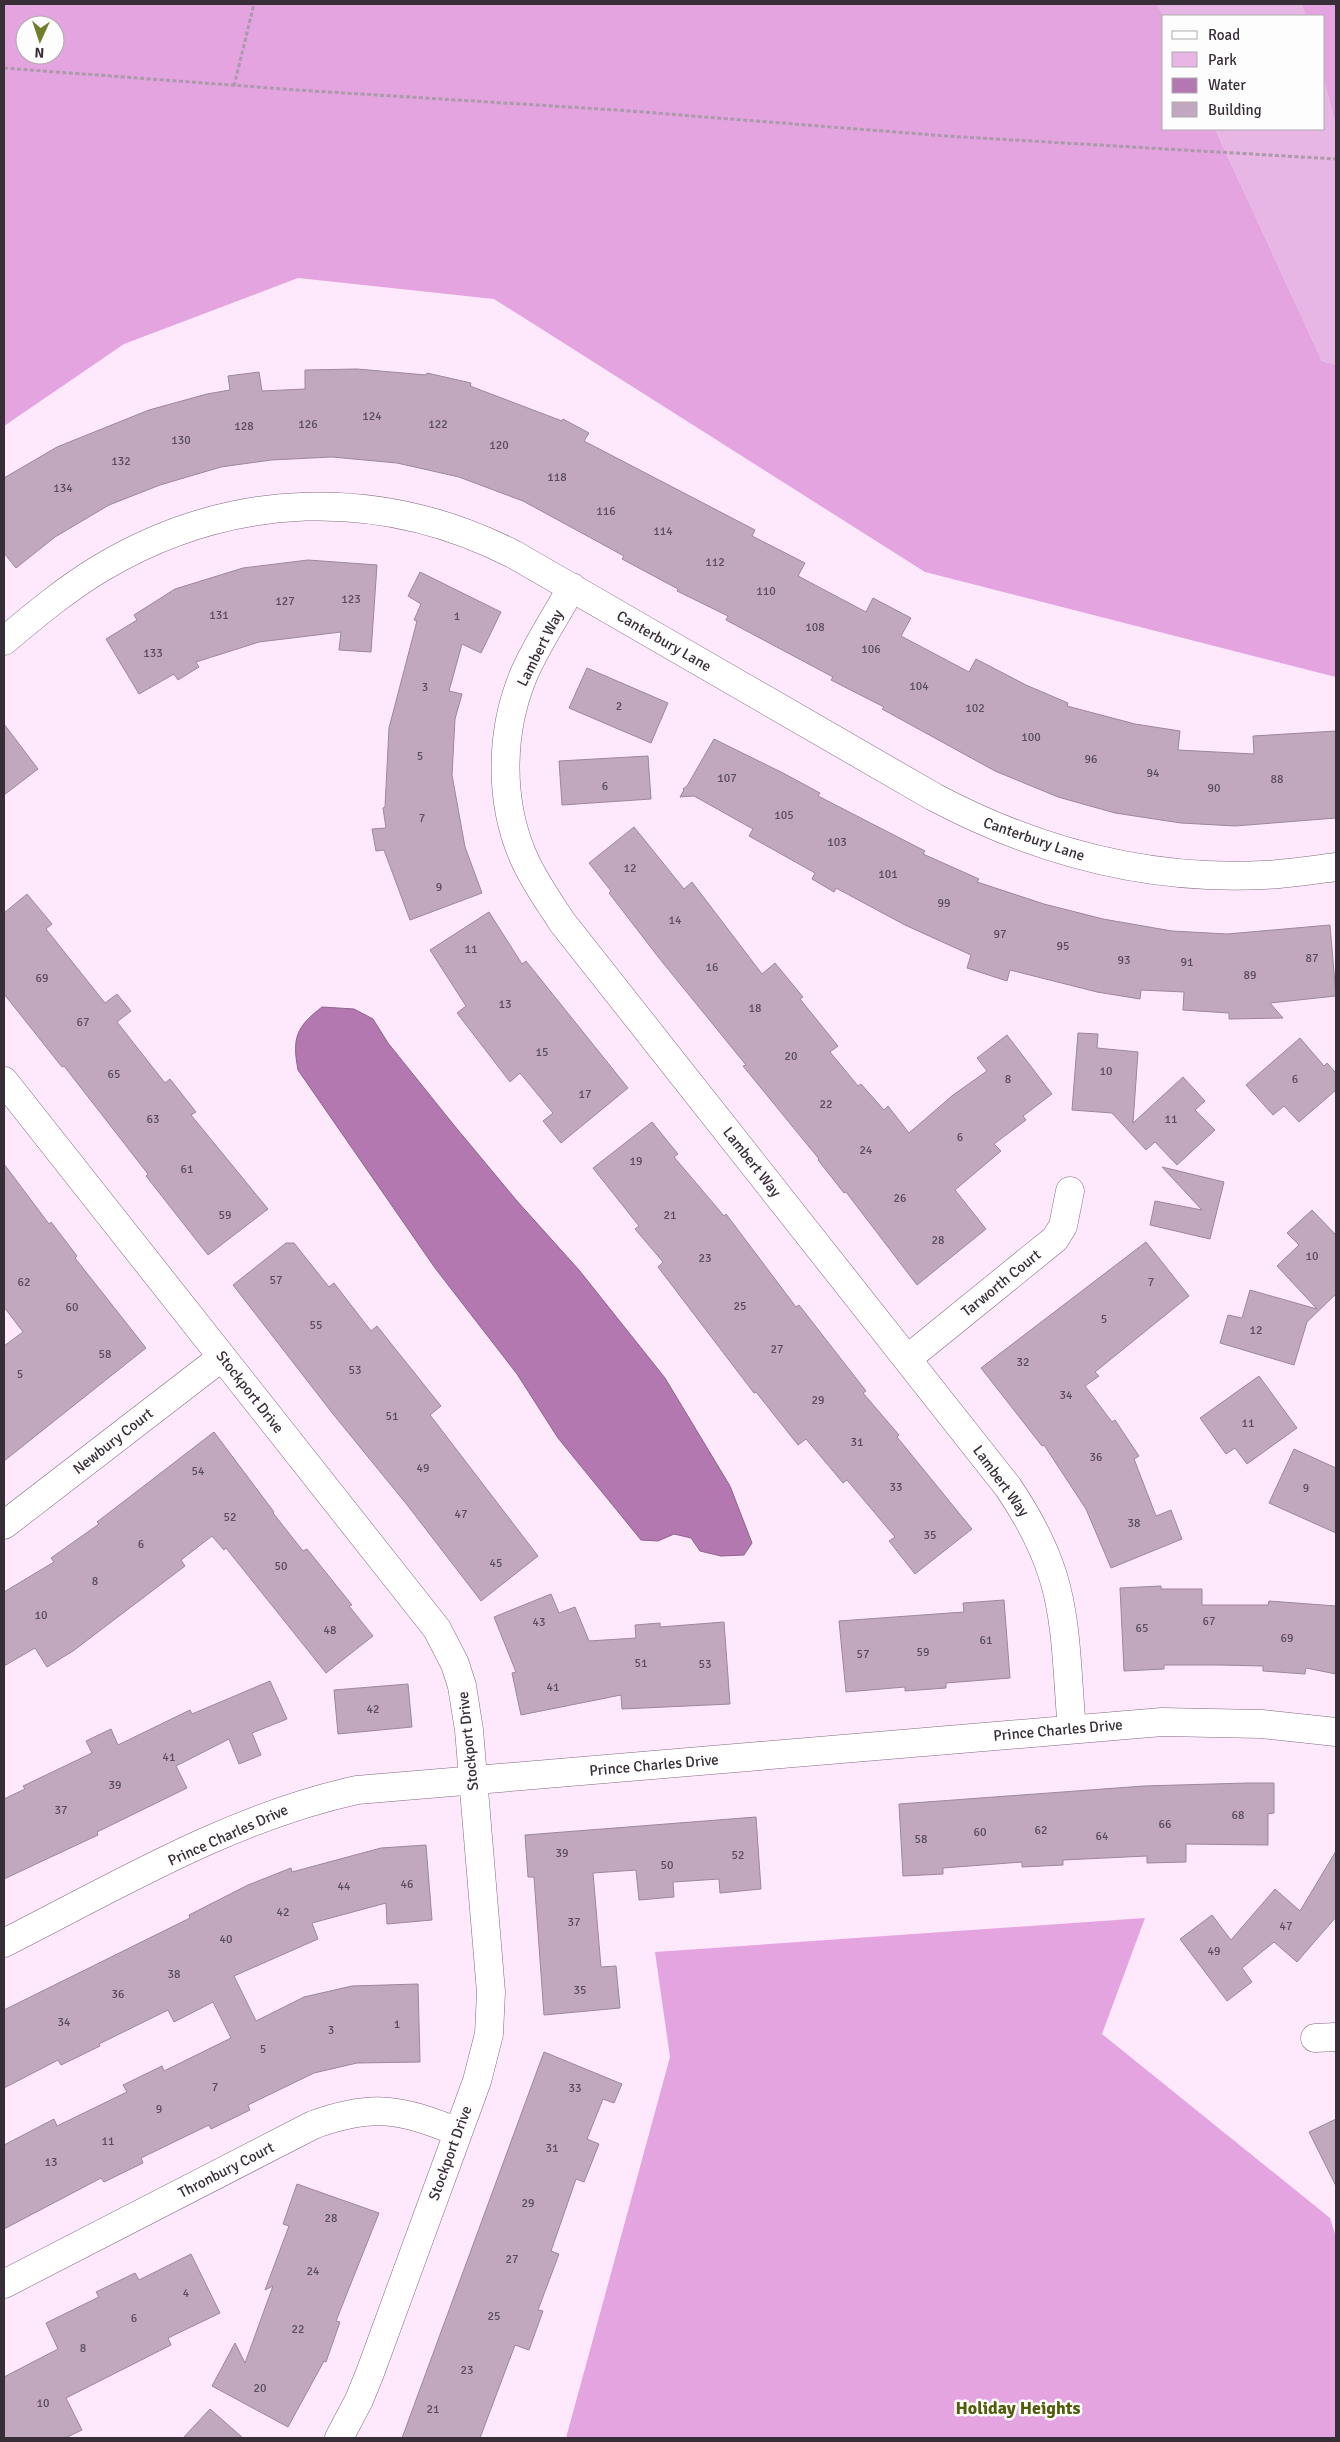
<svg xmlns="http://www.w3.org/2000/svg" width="1340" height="2442" viewBox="0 0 1340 2442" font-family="Signika,sans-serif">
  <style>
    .green { fill: #e7b6e5 }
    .forest { fill: #e3a4e0; fill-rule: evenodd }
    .water { fill: #b478b1; stroke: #8f628d }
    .building { fill: #c1a8bf; stroke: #9e869c }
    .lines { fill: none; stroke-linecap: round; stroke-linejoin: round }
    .street-casing { stroke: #80697f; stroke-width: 29 }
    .path { stroke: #ab9aaa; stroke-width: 3; stroke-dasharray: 4 2.5; stroke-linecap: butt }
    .street { stroke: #fff; stroke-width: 28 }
    .labels { text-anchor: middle; stroke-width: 5; stroke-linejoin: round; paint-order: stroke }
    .number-label { font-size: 12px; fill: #5a4c5a }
    .street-label { font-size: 15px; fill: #382e38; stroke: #fdfdfd }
    .quarter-label { font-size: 18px; font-weight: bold; fill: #525d0c; stroke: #fdfdfd }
  </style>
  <rect width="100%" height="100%" fill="#fde8fc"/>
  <path class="green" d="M 1157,4 L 1301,4 L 1306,16 L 1164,17 Z
    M 1324,80 L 1336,126 L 1336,365 L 1322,361 L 1215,129 L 1324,129 Z"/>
  <path class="forest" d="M 4,4 L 1157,4 L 1164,17 L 1164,129 L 1215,129 L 1322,361 L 1336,365 L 1336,677 L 925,572 L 494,299 L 298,278 L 124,344 L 4,426 ZM 25,25 L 55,25 L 55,55 L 25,55 Z
    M 1301,4 L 1336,4 L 1336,126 L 1324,80 L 1324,16 L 1306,16 Z
    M 1145,1918 L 1102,2034 L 1330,2218 L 1336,2237 L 1336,2438 L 566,2438 L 670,2057 L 655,1952 Z"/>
  <path class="water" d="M 322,1007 L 354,1009 L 373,1019 L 388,1043 L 453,1124 L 517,1201 L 579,1270 L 665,1378 L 730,1486 L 752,1543 L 744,1555 L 721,1556 L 700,1551 L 691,1538 L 674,1534 L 658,1541 L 641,1540 L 558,1438 L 517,1374 L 435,1268 L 298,1070 C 292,1038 296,1027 322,1007 Z"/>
  <path class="building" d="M 357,369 L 426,375 L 427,373 L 471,383 L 470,386 L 562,421 L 563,419 L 589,433 L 584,441 L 755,530 L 752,536 L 805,563 L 798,576 L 866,612 L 873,598 L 911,618 L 901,636 L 969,672 L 976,659 L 1026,685 L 1068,703 L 1067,706 L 1135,724 L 1180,731 L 1178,750 L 1254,754 L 1253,736 L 1336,731 L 1336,818 L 1235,826 L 1181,823 L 1115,813 L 1058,797 L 995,771 L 882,709 L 884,707 L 831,680 L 833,677 L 726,620 L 728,616 L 677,591 L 678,589 L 622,559 L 624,556 L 523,501 L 459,477 L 397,463 L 332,457 L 271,460 L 221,467 L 160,485 L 109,505 L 55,537 L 16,568 L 4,553 L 4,478 L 57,447 L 149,410 L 207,394 L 230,390 L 228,376 L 259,372 L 262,391 L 305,389 L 305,370 Z
    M 308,560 L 377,565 L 371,652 L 339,650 L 341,632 L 259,642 L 196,662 L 199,667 L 178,680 L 174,674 L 139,694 L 106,639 L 137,620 L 134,615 L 175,589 L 243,568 Z
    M 420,572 L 501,612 L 481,653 L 462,644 L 449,691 L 462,694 L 455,719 L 452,775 L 465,847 L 482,893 L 410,920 L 384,850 L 376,851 L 372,829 L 386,828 L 383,808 L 385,807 L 389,728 L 417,621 L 414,620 L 421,604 L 408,596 Z
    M 587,668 L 668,703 L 651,743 L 569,708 Z
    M 4,724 L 38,769 L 4,795 Z
    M 714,739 L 783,773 L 820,793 L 818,796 L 925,851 L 923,854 L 979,879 L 977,882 L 1044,904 L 1103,919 L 1172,931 L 1227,934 L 1330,925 L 1336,996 L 1270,1003 L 1283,1018 L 1229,1019 L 1229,1013 L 1183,1010 L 1184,992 L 1141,990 L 1140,999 L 1097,992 L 1010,970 L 1007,981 L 967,968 L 971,955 L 905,925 L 836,888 L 834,892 L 812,879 L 815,873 L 749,836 L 753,829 L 694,796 L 680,797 L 684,790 L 683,789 L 687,786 Z
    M 648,756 L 651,799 L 562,805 L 559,761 Z
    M 634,827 L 684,889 L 692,882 L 762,974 L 775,963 L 803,997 L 800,999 L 838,1046 L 830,1052 L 858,1086 L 861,1084 L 884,1110 L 888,1106 L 909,1133 L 953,1095 L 987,1071 L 977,1058 L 1007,1035 L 1052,1094 L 1023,1116 L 1026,1120 L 994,1144 L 1001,1151 L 955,1190 L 986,1229 L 917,1285 L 846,1192 L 844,1193 L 818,1160 L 819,1159 L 743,1066 L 746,1065 L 659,958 L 609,893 L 611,891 L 589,863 Z
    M 27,894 L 52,924 L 46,929 L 105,1003 L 117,994 L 131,1011 L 117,1022 L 165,1083 L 170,1079 L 196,1112 L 191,1115 L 268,1209 L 208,1255 L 146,1176 L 148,1174 L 64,1066 L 62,1067 L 4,994 L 4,913 Z
    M 489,912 L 522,964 L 526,961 L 628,1088 L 561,1143 L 543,1121 L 553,1113 L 520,1073 L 510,1082 L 457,1013 L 466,1006 L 430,950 Z
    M 1078,1033 L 1098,1034 L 1097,1048 L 1138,1052 L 1133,1123 L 1183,1077 L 1205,1101 L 1195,1110 L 1215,1130 L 1177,1165 L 1155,1142 L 1146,1150 L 1112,1113 L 1072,1110 Z
    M 1300,1038 L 1324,1066 L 1327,1063 L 1336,1073 L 1336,1090 L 1299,1122 L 1284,1106 L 1273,1115 L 1246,1085 Z
    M 652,1122 L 678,1154 L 674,1157 L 724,1216 L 726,1214 L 796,1307 L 799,1305 L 866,1391 L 863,1393 L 899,1435 L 897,1437 L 972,1529 L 915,1574 L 889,1541 L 895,1537 L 847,1480 L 843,1483 L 806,1439 L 798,1445 L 756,1392 L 754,1393 L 658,1267 L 663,1262 L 635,1229 L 639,1226 L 593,1168 Z
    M 4,1164 L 49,1224 L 51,1222 L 77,1256 L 75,1258 L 146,1348 L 4,1461 L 4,1346 L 23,1332 L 4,1307 Z
    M 1162,1167 L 1224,1182 L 1210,1239 L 1150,1225 L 1155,1201 L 1202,1210 Z
    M 1312,1210 L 1336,1235 L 1336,1294 L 1307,1322 L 1294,1365 L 1220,1343 L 1228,1315 L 1242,1318 L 1250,1290 L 1317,1309 L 1277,1266 L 1299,1245 L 1287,1233 Z
    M 1146,1242 L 1189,1296 L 1095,1372 L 1099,1376 L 1085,1386 L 1112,1422 L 1115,1420 L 1139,1456 L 1134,1459 L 1156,1516 L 1171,1510 L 1182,1539 L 1111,1568 L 1086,1509 L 1044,1445 L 1042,1446 L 981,1368 Z
    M 286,1243 L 294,1243 L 329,1287 L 334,1283 L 371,1331 L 377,1326 L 441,1406 L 430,1415 L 538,1556 L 481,1601 L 408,1506 L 333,1414 L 233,1285 Z
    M 1259,1376 L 1297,1428 L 1247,1464 L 1235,1448 L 1226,1454 L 1200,1418 Z
    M 214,1432 L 274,1512 L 273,1513 L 303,1551 L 307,1549 L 352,1605 L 349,1606 L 373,1636 L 326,1673 L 226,1548 L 224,1550 L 212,1536 L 181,1560 L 185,1566 L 73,1651 L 47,1667 L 35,1648 L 4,1666 L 4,1592 L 54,1562 L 51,1558 L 99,1524 L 97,1522 Z
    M 1294,1449 L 1336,1468 L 1336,1533 L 1269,1503 Z
    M 1161,1586 L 1161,1589 L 1202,1589 L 1202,1605 L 1268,1605 L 1269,1601 L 1336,1606 L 1336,1674 L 1306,1668 L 1305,1674 L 1263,1671 L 1263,1666 L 1219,1665 L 1164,1665 L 1164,1669 L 1124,1671 L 1120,1588 Z
    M 551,1594 L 559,1613 L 575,1607 L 589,1641 L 636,1638 L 635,1625 L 660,1623 L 660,1627 L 724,1622 L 730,1704 L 622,1709 L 621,1695 L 521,1715 L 512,1673 L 516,1672 L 494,1617 Z
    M 1004,1600 L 1010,1678 L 946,1683 L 946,1688 L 905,1691 L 905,1687 L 846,1692 L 839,1621 L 964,1612 L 963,1603 Z
    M 270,1681 L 287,1719 L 252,1733 L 261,1755 L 239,1764 L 229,1739 L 176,1766 L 187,1788 L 97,1832 L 98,1835 L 4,1879 L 4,1799 L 25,1789 L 23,1786 L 92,1753 L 86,1741 L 111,1729 L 118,1745 L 190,1710 L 192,1714 Z
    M 408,1684 L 412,1727 L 338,1734 L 334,1690 Z
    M 1247,1783 L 1274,1783 L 1274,1813 L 1268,1814 L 1268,1845 L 1186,1844 L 1186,1862 L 1147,1863 L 1147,1856 L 1063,1860 L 1063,1865 L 1022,1867 L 1022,1862 L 943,1868 L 943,1874 L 903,1876 L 899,1804 L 1144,1786 Z
    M 756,1817 L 761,1889 L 720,1893 L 719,1879 L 673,1882 L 674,1897 L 639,1900 L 636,1870 L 593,1873 L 601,1967 L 616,1966 L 620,2008 L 544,2015 L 534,1877 L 528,1877 L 525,1835 Z
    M 426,1845 L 432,1920 L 387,1924 L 386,1903 L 312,1923 L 318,1939 L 234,1976 L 256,2021 L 304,1997 L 352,1986 L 418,1984 L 420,2062 L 357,2063 L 314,2073 L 248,2105 L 250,2110 L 211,2129 L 209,2125 L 141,2158 L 143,2163 L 104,2182 L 101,2178 L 4,2229 L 4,2145 L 54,2119 L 57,2126 L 127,2092 L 123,2085 L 162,2066 L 164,2071 L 231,2038 L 213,2002 L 174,2022 L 168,2010 L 99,2044 L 100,2046 L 61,2065 L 58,2060 L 4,2088 L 4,2010 L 190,1918 L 189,1915 L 248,1885 L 291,1868 L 292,1872 L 381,1848 Z
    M 1336,1851 L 1336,1917 L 1297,1962 L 1274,1942 L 1242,1968 L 1252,1982 L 1227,2001 L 1180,1939 L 1212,1915 L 1231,1940 L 1275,1889 L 1300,1911 Z
    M 544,2052 L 622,2084 L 614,2103 L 603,2099 L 587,2139 L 599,2144 L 584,2182 L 576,2179 L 551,2251 L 559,2254 L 538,2310 L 543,2311 L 529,2350 L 515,2345 L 480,2438 L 402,2438 Z
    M 1336,2119 L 1336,2186 L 1309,2132 Z
    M 297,2184 L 379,2213 L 336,2321 L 340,2322 L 326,2362 L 324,2361 L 288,2427 L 212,2386 L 235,2343 L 245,2363 L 273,2286 L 265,2290 L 289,2226 L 283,2224 Z
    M 191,2254 L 220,2313 L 168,2338 L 171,2345 L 66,2398 L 82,2430 L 65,2438 L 4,2438 L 4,2377 L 58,2349 L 46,2323 L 99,2297 L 96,2292 L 135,2273 L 139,2280 Z
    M 210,2409 L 243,2438 L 183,2438 Z"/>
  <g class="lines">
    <g class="street-casing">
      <path id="street" d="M 572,587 C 556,616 537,644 524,674 C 500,731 499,800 523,856 C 533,880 548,900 562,922 L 1008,1487 C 1027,1515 1043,1544 1053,1576 C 1068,1624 1067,1679 1072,1729
        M 4,641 C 35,615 66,589 101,568 C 230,491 379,486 513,554 L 934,797 C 1036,851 1148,881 1264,875 C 1288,874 1312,870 1336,867
        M 4,1081 L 437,1629 L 455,1664 L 462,1686 L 469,1730 L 491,1992 L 489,2034 L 477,2081 L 370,2373 L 359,2400 L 339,2438
        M 907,1359 L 1055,1239 L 1063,1226 L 1070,1191
        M 4,1525 L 222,1357
        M 4,1943 C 117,1886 232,1817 357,1790 L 1162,1722 L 1262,1724 L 1336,1732
        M 1315,2038 L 1336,2037
        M 4,2284 L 313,2125 C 373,2103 401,2109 458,2132"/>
    </g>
    <path class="path" d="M 4,68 L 297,90 L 617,110 L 946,136 L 1336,159
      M 234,86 L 254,4"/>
    <use href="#street" class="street"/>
  </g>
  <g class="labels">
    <g class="number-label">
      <text x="372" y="420">124</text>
      <text x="308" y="428">126</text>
      <text x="438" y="428">122</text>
      <text x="244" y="430">128</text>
      <text x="181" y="444">130</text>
      <text x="499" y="449">120</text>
      <text x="121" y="465">132</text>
      <text x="557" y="481">118</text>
      <text x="63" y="492">134</text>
      <text x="606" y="515">116</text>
      <text x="663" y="535">114</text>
      <text x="715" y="566">112</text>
      <text x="766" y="595">110</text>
      <text x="351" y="603">123</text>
      <text x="285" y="605">127</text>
      <text x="219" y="619">131</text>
      <text x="457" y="620">1</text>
      <text x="815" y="631">108</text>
      <text x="871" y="653">106</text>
      <text x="153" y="657">133</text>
      <text x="919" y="690">104</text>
      <text x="425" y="691">3</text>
      <text x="619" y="710">2</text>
      <text x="975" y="712">102</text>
      <text x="1031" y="741">100</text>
      <text x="420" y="760">5</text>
      <text x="1091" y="763">96</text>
      <text x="1153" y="777">94</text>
      <text x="727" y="782">107</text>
      <text x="1277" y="783">88</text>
      <text x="605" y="790">6</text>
      <text x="1214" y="792">90</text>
      <text x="784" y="819">105</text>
      <text x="422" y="822">7</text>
      <text x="837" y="846">103</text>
      <text x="630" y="872">12</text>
      <text x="888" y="878">101</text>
      <text x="439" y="891">9</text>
      <text x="944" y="907">99</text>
      <text x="675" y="924">14</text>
      <text x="1000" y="938">97</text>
      <text x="1063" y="950">95</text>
      <text x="471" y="953">11</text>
      <text x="1312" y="962">87</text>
      <text x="1124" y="964">93</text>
      <text x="1187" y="966">91</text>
      <text x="712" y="971">16</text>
      <text x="1250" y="979">89</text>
      <text x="42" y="982">69</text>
      <text x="505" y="1008">13</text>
      <text x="755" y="1012">18</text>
      <text x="83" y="1026">67</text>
      <text x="542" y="1056">15</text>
      <text x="791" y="1060">20</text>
      <text x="1106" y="1075">10</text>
      <text x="114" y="1078">65</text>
      <text x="1008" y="1083">8</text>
      <text x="1295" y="1083">6</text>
      <text x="585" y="1098">17</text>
      <text x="826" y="1108">22</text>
      <text x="153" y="1123">63</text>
      <text x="1171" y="1123">11</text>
      <text x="960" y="1141">6</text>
      <text x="866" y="1154">24</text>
      <text x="636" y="1165">19</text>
      <text x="187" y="1173">61</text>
      <text x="900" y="1202">26</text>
      <text x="225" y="1219">59</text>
      <text x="670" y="1219">21</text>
      <text x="938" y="1244">28</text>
      <text x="1312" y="1260">10</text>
      <text x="705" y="1262">23</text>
      <text x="276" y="1284">57</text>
      <text x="24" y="1286">62</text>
      <text x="1151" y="1286">7</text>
      <text x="740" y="1310">25</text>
      <text x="72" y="1311">60</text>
      <text x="1104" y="1323">5</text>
      <text x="316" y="1329">55</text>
      <text x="1256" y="1334">12</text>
      <text x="777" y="1353">27</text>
      <text x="105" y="1358">58</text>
      <text x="1023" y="1366">32</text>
      <text x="355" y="1374">53</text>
      <text x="20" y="1378">5</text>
      <text x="1066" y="1399">34</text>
      <text x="818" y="1404">29</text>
      <text x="392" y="1420">51</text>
      <text x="1248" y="1427">11</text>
      <text x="857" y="1446">31</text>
      <text x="1096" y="1461">36</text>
      <text x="423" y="1472">49</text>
      <text x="198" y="1475">54</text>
      <text x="896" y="1491">33</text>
      <text x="1306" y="1492">9</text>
      <text x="461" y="1518">47</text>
      <text x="230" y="1521">52</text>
      <text x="1134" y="1527">38</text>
      <text x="930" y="1539">35</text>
      <text x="141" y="1548">6</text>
      <text x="496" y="1567">45</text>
      <text x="281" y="1570">50</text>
      <text x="95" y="1585">8</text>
      <text x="41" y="1619">10</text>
      <text x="1209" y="1625">67</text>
      <text x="539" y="1626">43</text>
      <text x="1142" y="1632">65</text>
      <text x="330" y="1634">48</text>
      <text x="1287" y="1642">69</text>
      <text x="986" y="1644">61</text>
      <text x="923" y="1656">59</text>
      <text x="863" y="1658">57</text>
      <text x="641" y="1667">51</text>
      <text x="705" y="1668">53</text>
      <text x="553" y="1691">41</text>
      <text x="373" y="1713">42</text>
      <text x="169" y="1761">41</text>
      <text x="115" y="1789">39</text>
      <text x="61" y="1814">37</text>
      <text x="1238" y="1819">68</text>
      <text x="1165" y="1828">66</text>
      <text x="1041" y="1834">62</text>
      <text x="980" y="1836">60</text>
      <text x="1102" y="1840">64</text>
      <text x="921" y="1843">58</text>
      <text x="562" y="1857">39</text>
      <text x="738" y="1859">52</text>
      <text x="667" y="1869">50</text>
      <text x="407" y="1888">46</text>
      <text x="344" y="1890">44</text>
      <text x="283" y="1916">42</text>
      <text x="574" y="1926">37</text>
      <text x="1286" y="1930">47</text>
      <text x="226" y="1943">40</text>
      <text x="1214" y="1955">49</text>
      <text x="174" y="1978">38</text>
      <text x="580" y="1994">35</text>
      <text x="118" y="1998">36</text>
      <text x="64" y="2026">34</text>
      <text x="397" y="2028">1</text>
      <text x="331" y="2034">3</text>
      <text x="263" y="2053">5</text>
      <text x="215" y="2091">7</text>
      <text x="575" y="2092">33</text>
      <text x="159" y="2113">9</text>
      <text x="108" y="2145">11</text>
      <text x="552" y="2152">31</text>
      <text x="51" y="2166">13</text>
      <text x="528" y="2207">29</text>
      <text x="331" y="2222">28</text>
      <text x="512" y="2263">27</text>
      <text x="313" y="2275">24</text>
      <text x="186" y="2297">4</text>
      <text x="494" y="2320">25</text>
      <text x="134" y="2322">6</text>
      <text x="298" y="2333">22</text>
      <text x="83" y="2352">8</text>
      <text x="467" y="2374">23</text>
      <text x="260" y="2392">20</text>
      <text x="43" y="2407">10</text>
      <text x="433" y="2413">21</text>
    </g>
    <g class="street-label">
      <text transform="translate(664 641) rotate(30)" y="5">Canterbury Lane</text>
      <text transform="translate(540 648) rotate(-63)" y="5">Lambert Way</text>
      <text transform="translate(1034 839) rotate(19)" y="5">Canterbury Lane</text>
      <text transform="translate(752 1162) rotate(52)" y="5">Lambert Way</text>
      <text transform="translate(1001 1283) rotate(-39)" y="5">Tarworth Court</text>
      <text transform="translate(250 1392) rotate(52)" y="5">Stockport Drive</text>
      <text transform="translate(113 1441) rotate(-38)" y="5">Newbury Court</text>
      <text transform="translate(1001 1481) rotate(54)" y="5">Lambert Way</text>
      <text transform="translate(1058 1730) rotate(-5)" y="5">Prince Charles Drive</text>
      <text transform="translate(468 1741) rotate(-96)" y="5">Stockport Drive</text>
      <text transform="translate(654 1765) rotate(-5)" y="5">Prince Charles Drive</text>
      <text transform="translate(228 1835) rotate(-24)" y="5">Prince Charles Drive</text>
      <text transform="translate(450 2153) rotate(-70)" y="5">Stockport Drive</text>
      <text transform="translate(226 2170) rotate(-27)" y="5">Thronbury Court</text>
    </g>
    <g class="quarter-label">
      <text x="1018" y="2414">Holiday Heights</text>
    </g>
  </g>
  <rect width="1340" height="2442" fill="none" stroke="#382e38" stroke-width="10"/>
  <rect x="1162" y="15" width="162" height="115" fill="#fdfdfd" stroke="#aeaaae"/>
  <rect x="1172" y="31" width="25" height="8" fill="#ffffff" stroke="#aeaaae"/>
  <text x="1208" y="40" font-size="15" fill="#382e38">Road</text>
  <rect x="1172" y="52" width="25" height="15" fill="#e7b6e5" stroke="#aeaaae"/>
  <text x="1208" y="65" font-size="15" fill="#382e38">Park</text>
  <rect x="1172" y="78" width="25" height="15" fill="#b478b1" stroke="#aeaaae"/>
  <text x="1208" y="90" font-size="15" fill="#382e38">Water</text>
  <rect x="1172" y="102" width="25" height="15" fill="#c1a8bf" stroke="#aeaaae"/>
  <text x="1208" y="115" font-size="15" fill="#382e38">Building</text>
  <g transform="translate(40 40) rotate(183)"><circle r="24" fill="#fdfdfd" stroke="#aeaaae"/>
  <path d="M0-4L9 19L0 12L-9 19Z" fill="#707e2b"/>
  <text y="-8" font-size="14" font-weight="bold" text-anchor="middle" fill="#382e38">N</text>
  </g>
</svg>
